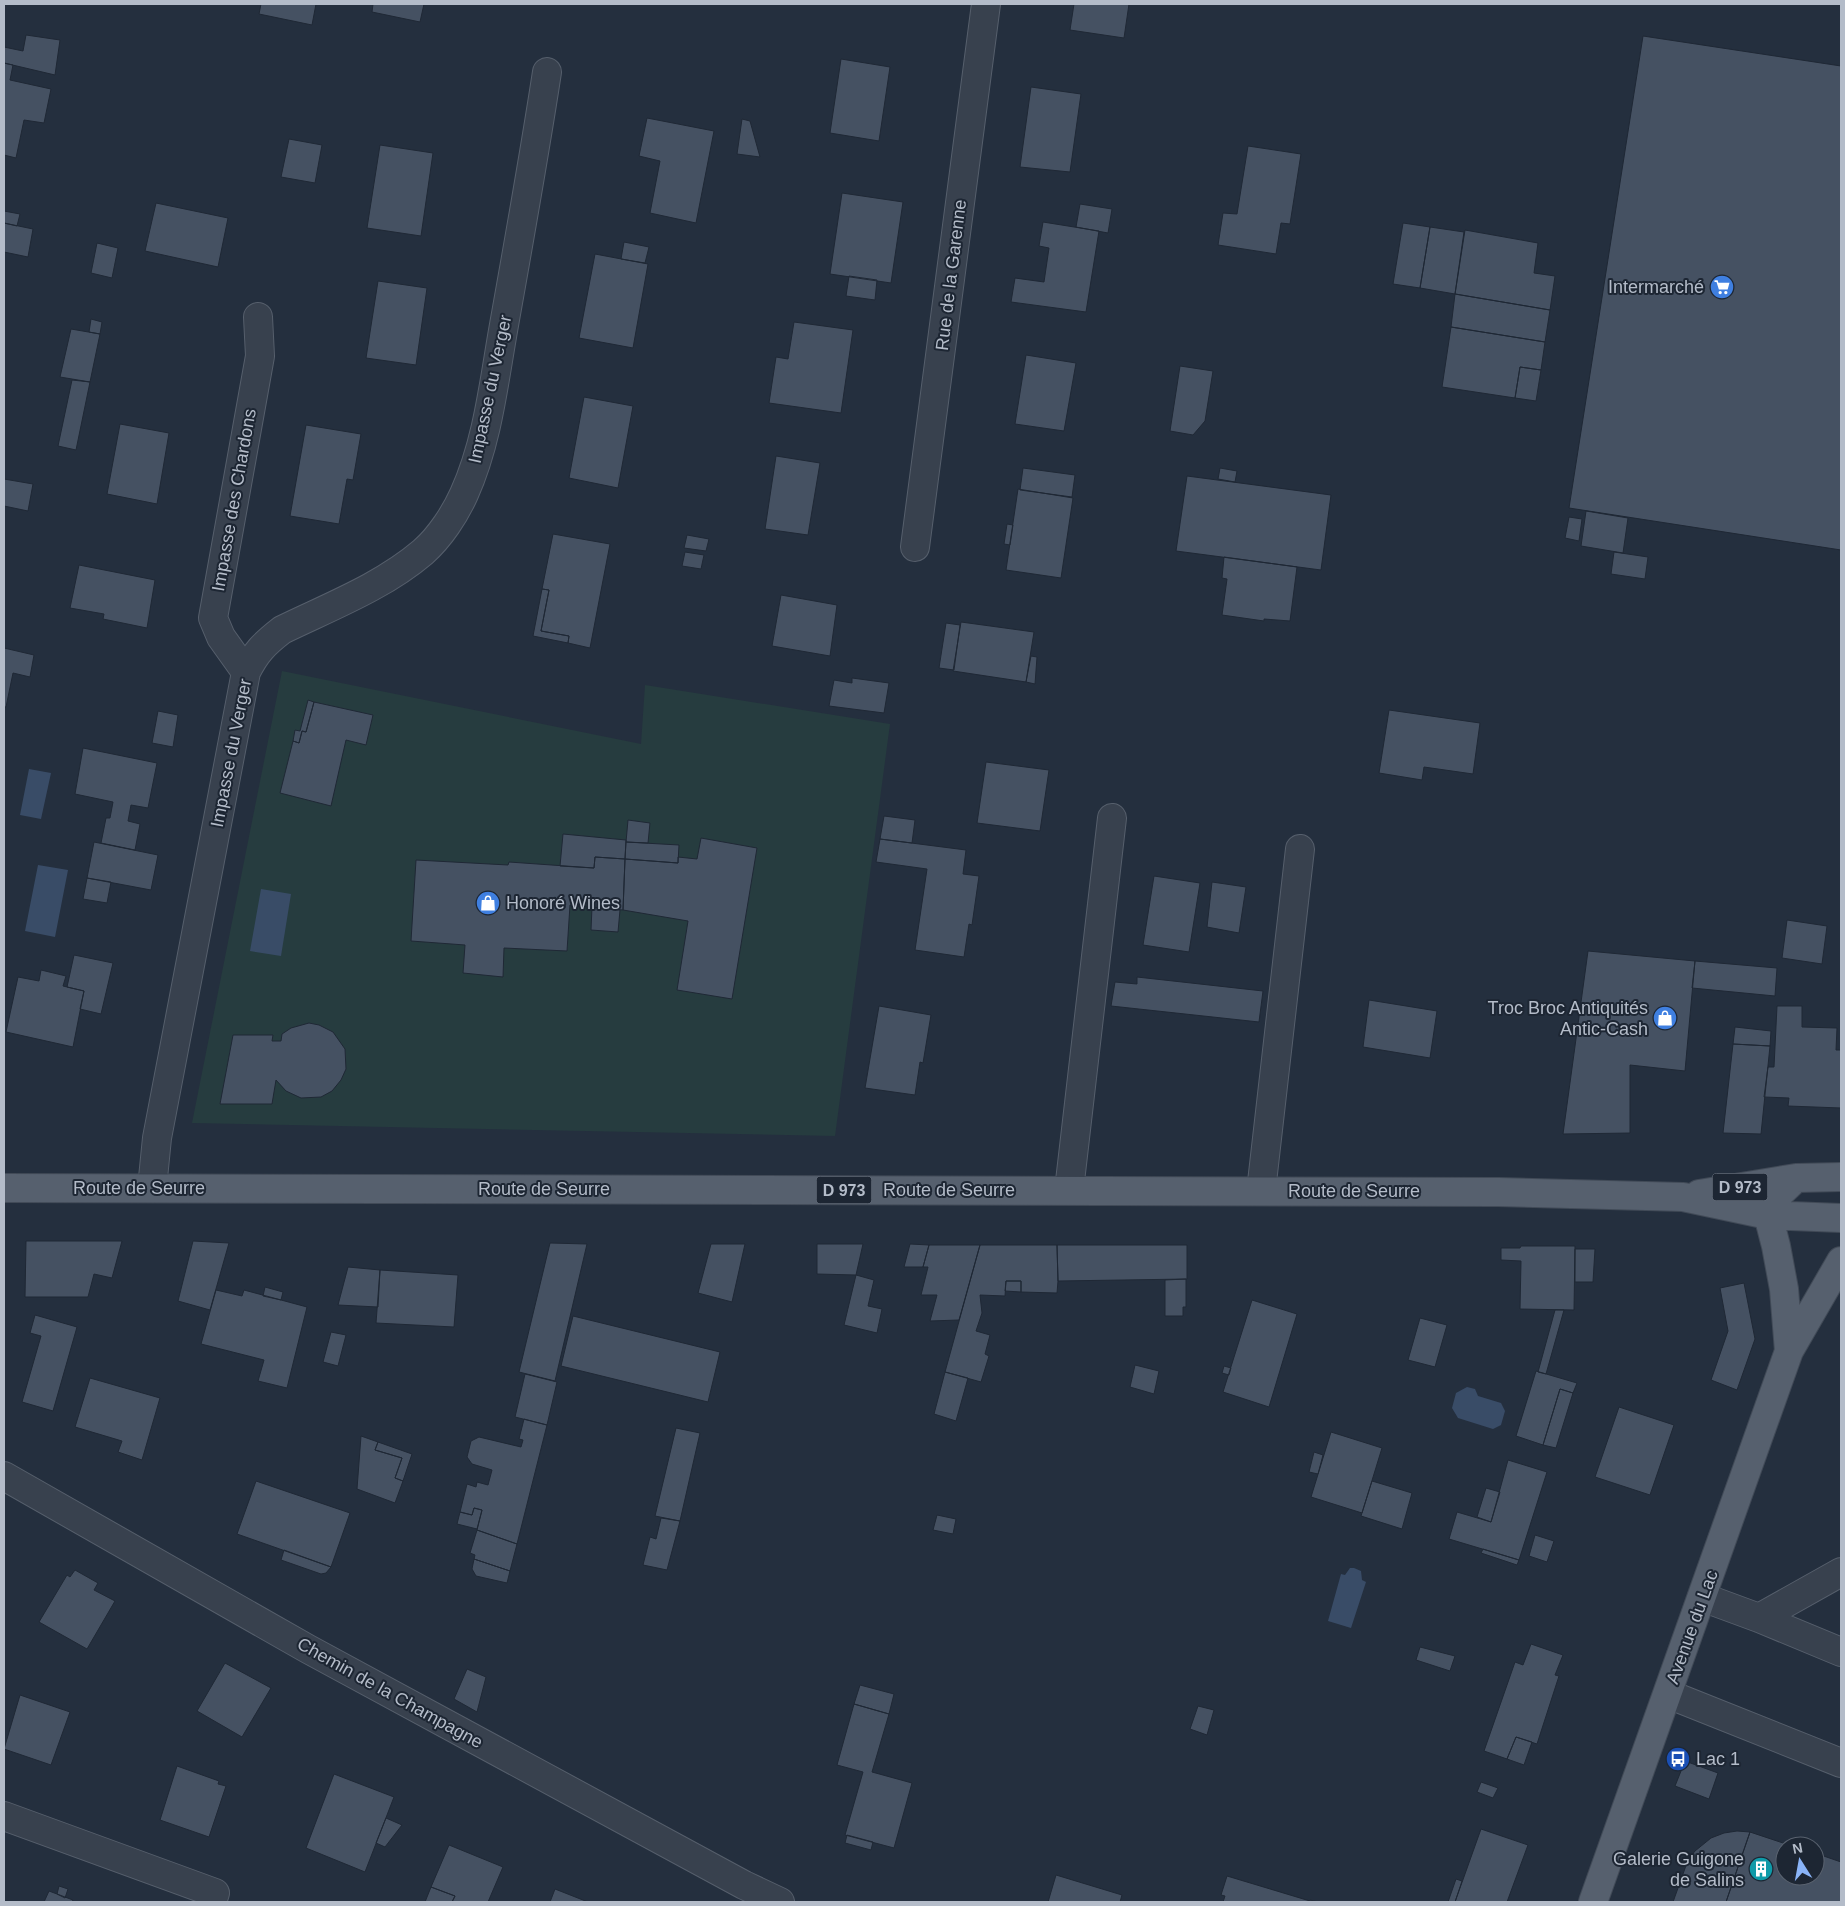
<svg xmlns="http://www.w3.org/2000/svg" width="1845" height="1906" viewBox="0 0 1845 1906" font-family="Arial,sans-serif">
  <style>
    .green { fill: #263c3f }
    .water { fill: #394c67 }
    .building { fill: #455162; stroke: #1f2835 }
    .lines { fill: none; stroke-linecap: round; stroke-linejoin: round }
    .minor-casing { stroke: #565f6c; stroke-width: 30 }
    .major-casing { stroke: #414a57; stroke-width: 30 }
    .minor { stroke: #38414e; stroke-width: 28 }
    .major { stroke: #56606e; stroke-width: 28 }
    .labels { text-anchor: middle; stroke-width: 4; stroke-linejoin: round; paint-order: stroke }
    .shield { fill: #1d2633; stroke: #878f9c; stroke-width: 1 }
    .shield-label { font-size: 16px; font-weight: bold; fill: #b4bcc9 }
    .street-label { font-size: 18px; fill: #b4bcc9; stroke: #1d2633 }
    .poi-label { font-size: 18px; fill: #b4bcc9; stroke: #1d2633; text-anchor: end }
  </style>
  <rect width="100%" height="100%" fill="#242f3e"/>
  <path class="green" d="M 282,671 L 641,744 L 645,685 L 890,724 L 835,1136 L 192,1123 Z"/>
  <path class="water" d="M 29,769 L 51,773 L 41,819 L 20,815 Z
    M 38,865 L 68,870 L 55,937 L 25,931 Z
    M 261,889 L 291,894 L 281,956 L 250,951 Z
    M 1467,1387 L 1475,1389 L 1478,1396 L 1501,1403 L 1505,1411 L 1501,1425 L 1493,1429 L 1458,1418 L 1452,1408 L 1456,1393 Z
    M 1350,1568 L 1354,1568 L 1361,1571 L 1362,1580 L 1366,1582 L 1351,1628 L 1328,1621 L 1341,1574 L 1345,1575 Z"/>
  <path class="building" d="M 261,4 L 316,4 L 312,25 L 259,14 Z
    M 373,4 L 424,4 L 420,22 L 372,12 Z
    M 1074,4 L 1129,4 L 1124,38 L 1070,30 Z
    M 26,35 L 60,40 L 55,75 L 4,63 L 4,47 L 23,51 Z
    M 1643,36 L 1841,66 L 1841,550 L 1569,508 Z
    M 841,59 L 890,67 L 879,141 L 830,133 Z
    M 4,63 L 13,65 L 10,80 L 51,89 L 44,123 L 24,120 L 16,158 L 4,155 Z
    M 1031,87 L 1081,94 L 1070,172 L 1020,167 Z
    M 647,118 L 714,131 L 696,223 L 650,213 L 660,161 L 639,156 Z
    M 742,119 L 750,121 L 760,157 L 737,154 Z
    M 289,139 L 322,145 L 315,183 L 281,177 Z
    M 380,145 L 433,153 L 421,236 L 367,228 Z
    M 1248,146 L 1301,154 L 1290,224 L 1281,223 L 1276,254 L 1218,245 L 1223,213 L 1237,214 Z
    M 842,193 L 903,202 L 891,283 L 830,274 Z
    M 156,203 L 228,218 L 218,267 L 145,251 Z
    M 1080,204 L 1112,209 L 1108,233 L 1076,227 Z
    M 4,211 L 20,214 L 17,226 L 4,223 Z
    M 1043,222 L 1099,231 L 1086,312 L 1011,302 L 1015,278 L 1044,282 L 1049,248 L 1039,246 Z
    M 4,223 L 33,229 L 28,257 L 4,252 Z
    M 1403,223 L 1430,227 L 1420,288 L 1393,284 Z
    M 1430,227 L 1464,232 L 1455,294 L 1420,288 Z
    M 1465,230 L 1538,243 L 1534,273 L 1555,276 L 1550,310 L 1455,294 Z
    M 624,242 L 649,247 L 645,263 L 621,259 Z
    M 97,243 L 118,248 L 112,278 L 91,273 Z
    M 595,254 L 648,264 L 633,348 L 579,338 Z
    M 849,276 L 877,280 L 875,300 L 846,296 Z
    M 378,281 L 427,288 L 416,365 L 366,358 Z
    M 1455,294 L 1550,310 L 1545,342 L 1451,327 Z
    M 91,319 L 102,322 L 100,334 L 89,332 Z
    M 794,322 L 853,330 L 841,413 L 769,403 L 776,357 L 788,359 Z
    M 1451,327 L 1545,342 L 1541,370 L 1520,367 L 1515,398 L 1442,387 Z
    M 71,329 L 100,334 L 90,382 L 60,377 Z
    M 1026,355 L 1076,363 L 1064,431 L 1015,424 Z
    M 1180,366 L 1213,371 L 1205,421 L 1193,435 L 1170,431 Z
    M 1520,367 L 1541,370 L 1536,401 L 1515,398 Z
    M 72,380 L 90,382 L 76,450 L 58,446 Z
    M 584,397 L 633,406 L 618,488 L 569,478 Z
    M 120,424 L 169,433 L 157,504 L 107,494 Z
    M 306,425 L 361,434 L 353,480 L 347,479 L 339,524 L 290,516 Z
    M 776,456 L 820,463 L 808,535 L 765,529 Z
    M 1023,468 L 1075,475 L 1072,497 L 1020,490 Z
    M 1220,468 L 1237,471 L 1235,482 L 1218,479 Z
    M 1187,476 L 1331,495 L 1321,570 L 1176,551 Z
    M 4,479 L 33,484 L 28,511 L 4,506 Z
    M 1018,489 L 1073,498 L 1061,578 L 1006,570 Z
    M 1586,511 L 1628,518 L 1623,553 L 1581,546 Z
    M 1569,517 L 1582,519 L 1579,541 L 1565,538 Z
    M 1007,524 L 1013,525 L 1010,545 L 1004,544 Z
    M 553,534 L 610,544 L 590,648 L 568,643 L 569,636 L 541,631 L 549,590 L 542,589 Z
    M 687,535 L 709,539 L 706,551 L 684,548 Z
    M 685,552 L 704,555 L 701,569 L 682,566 Z
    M 1614,552 L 1648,557 L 1645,579 L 1611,574 Z
    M 1224,557 L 1297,567 L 1290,621 L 1264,619 L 1264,621 L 1222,615 L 1227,579 L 1222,578 Z
    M 79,565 L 155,580 L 147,628 L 103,619 L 104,614 L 70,608 Z
    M 542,589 L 549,590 L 541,631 L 569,636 L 568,643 L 533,636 Z
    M 781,595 L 837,605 L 830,656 L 772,646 Z
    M 961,622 L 1034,632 L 1026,682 L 953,671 Z
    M 946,623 L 960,625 L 954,670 L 939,668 Z
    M 4,648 L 34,655 L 30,677 L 13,673 L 6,707 L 4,707 Z
    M 1031,656 L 1037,657 L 1035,684 L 1026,682 Z
    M 852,678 L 889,683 L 884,713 L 829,706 L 834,680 L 852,683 Z
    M 308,700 L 314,702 L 306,732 L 302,731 L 299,743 L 293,741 L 295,730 L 300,731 Z
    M 314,702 L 373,715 L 366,745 L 346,740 L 331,806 L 280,793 L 293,741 L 299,743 L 302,731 L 306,732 Z
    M 1389,710 L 1480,723 L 1473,774 L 1424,767 L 1422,780 L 1379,773 Z
    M 158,711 L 178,715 L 173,747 L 152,743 Z
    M 83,748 L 157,763 L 148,808 L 131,805 L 128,821 L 140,824 L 135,850 L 101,843 L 106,818 L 110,818 L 113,802 L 75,794 Z
    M 986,762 L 1049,770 L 1040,831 L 977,823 Z
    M 884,816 L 915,820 L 912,843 L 880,839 Z
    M 628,820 L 650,823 L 648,843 L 626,842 Z
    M 563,834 L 626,840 L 625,859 L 595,857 L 594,868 L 560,866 Z
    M 701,838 L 757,848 L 732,999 L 677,990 L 688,921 L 623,910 L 625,859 L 678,863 L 678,857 L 697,859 Z
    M 880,839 L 966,850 L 963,874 L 979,876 L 972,925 L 969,924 L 964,957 L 915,950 L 927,869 L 876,862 Z
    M 94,842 L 158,855 L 151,890 L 87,878 Z
    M 626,842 L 679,845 L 678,863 L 625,859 Z
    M 595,857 L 625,859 L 623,910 L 570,905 L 567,951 L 504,948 L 503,977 L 463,973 L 465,945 L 411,941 L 416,860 L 508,865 L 509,862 L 594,868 Z
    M 1154,876 L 1200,883 L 1189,952 L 1143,945 Z
    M 87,878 L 111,882 L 107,903 L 83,899 Z
    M 1212,882 L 1246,887 L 1239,933 L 1207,927 Z
    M 592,907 L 620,910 L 618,932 L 591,930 Z
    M 1787,920 L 1827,926 L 1822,964 L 1782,958 Z
    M 1588,951 L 1695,961 L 1685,1071 L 1630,1065 L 1630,1133 L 1563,1134 Z
    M 74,955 L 113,963 L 101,1014 L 80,1009 L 84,991 L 67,987 Z
    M 1695,961 L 1777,968 L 1775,996 L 1692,988 Z
    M 41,970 L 66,976 L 63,986 L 84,991 L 73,1047 L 6,1032 L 18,977 L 39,981 Z
    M 1137,977 L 1263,991 L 1259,1022 L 1111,1006 L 1115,982 L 1137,984 Z
    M 1369,1000 L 1437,1011 L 1430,1058 L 1363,1047 Z
    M 879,1006 L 931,1015 L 923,1063 L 920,1062 L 915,1095 L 865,1088 Z
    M 1777,1006 L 1802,1006 L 1802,1027 L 1837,1028 L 1836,1050 L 1841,1050 L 1841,1108 L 1788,1106 L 1789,1098 L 1764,1097 L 1768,1067 L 1774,1067 Z
    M 309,1023 L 319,1025 L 333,1032 L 345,1049 L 346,1069 L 341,1080 L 332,1091 L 321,1097 L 301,1098 L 286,1091 L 276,1080 L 272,1104 L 220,1104 L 233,1035 L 273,1035 L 272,1041 L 281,1041 L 282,1034 L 291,1028 Z
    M 1735,1027 L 1771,1031 L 1770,1046 L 1733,1044 Z
    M 1733,1044 L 1770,1046 L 1761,1134 L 1723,1133 Z
    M 26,1241 L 122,1241 L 112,1278 L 94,1274 L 88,1297 L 25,1297 Z
    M 193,1241 L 229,1243 L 210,1310 L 178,1301 Z
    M 550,1243 L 587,1244 L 555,1381 L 519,1372 Z
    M 711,1244 L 745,1244 L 732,1302 L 698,1293 Z
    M 817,1244 L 863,1244 L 856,1275 L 817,1274 Z
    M 910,1244 L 929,1245 L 923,1267 L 904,1267 Z
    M 929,1245 L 980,1245 L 959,1320 L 930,1321 L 937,1295 L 921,1295 L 928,1267 L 923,1267 Z
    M 980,1245 L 1057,1245 L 1058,1281 L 1057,1293 L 1021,1292 L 1021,1281 L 1006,1281 L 1005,1296 L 980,1295 L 982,1313 L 976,1331 L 990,1335 L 985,1354 L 989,1356 L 981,1382 L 945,1372 Z
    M 1057,1245 L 1187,1245 L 1187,1279 L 1058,1281 Z
    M 1521,1246 L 1575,1246 L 1574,1310 L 1520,1309 L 1521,1261 L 1501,1260 L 1501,1248 L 1520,1248 Z
    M 1575,1249 L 1595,1249 L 1593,1282 L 1575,1282 Z
    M 348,1267 L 380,1270 L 378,1307 L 338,1305 Z
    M 380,1270 L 458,1275 L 454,1327 L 376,1323 Z
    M 856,1275 L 874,1280 L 868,1306 L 882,1309 L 877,1333 L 844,1325 Z
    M 1186,1279 L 1186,1307 L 1183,1307 L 1183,1316 L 1165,1316 L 1165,1280 Z
    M 1006,1281 L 1021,1281 L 1021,1292 L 1005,1291 Z
    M 1744,1283 L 1755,1339 L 1737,1390 L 1711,1380 L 1728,1331 L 1720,1288 Z
    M 265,1287 L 283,1292 L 281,1300 L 263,1296 Z
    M 216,1290 L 242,1296 L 244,1290 L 307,1307 L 287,1388 L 258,1381 L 264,1360 L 201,1344 Z
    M 1252,1300 L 1297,1314 L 1269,1407 L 1223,1392 Z
    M 1555,1310 L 1564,1310 L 1546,1374 L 1538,1372 Z
    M 35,1315 L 77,1327 L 53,1411 L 22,1402 L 41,1336 L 30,1333 Z
    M 573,1316 L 720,1352 L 708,1402 L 561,1366 Z
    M 1420,1318 L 1447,1325 L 1435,1367 L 1408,1360 Z
    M 331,1332 L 346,1335 L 338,1366 L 323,1362 Z
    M 1135,1365 L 1159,1371 L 1154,1394 L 1130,1387 Z
    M 1224,1366 L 1231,1368 L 1229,1375 L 1222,1373 Z
    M 1536,1371 L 1577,1383 L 1573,1393 L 1560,1389 L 1543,1445 L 1516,1436 Z
    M 945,1372 L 968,1378 L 956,1421 L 934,1414 Z
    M 525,1374 L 557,1382 L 547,1425 L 515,1417 Z
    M 90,1378 L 160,1398 L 142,1460 L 118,1452 L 122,1441 L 75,1427 Z
    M 1560,1389 L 1573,1393 L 1556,1448 L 1543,1445 Z
    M 1619,1407 L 1674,1425 L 1650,1495 L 1595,1477 Z
    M 524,1419 L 547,1425 L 517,1544 L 477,1530 L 482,1510 L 474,1508 L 472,1515 L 460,1512 L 467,1484 L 476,1487 L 477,1482 L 488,1485 L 492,1470 L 472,1464 L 467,1457 L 471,1441 L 479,1437 L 521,1447 L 523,1440 L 519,1439 Z
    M 676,1428 L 700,1433 L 680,1521 L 655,1516 Z
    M 1331,1432 L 1382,1448 L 1362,1513 L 1311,1497 Z
    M 361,1436 L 378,1442 L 375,1450 L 402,1458 L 395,1478 L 403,1481 L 395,1503 L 357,1489 Z
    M 378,1442 L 412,1454 L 403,1481 L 395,1478 L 402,1458 L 375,1450 Z
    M 1314,1452 L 1323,1455 L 1318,1474 L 1309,1472 Z
    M 1508,1460 L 1547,1472 L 1519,1560 L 1449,1539 L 1457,1512 L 1491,1522 Z
    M 256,1481 L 350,1513 L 331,1567 L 237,1534 Z
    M 1372,1481 L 1412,1493 L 1402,1529 L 1361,1516 Z
    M 1486,1488 L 1500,1492 L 1491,1522 L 1477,1517 Z
    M 474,1508 L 482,1510 L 477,1529 L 457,1524 L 460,1512 L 472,1515 Z
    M 937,1515 L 956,1519 L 953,1534 L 933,1530 Z
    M 661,1518 L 680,1521 L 667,1570 L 643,1565 L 650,1537 L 656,1539 Z
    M 477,1530 L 517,1544 L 510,1571 L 474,1559 L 475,1555 L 470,1553 Z
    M 1535,1535 L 1554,1541 L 1547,1562 L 1529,1556 Z
    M 1483,1549 L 1519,1560 L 1517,1565 L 1481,1553 Z
    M 284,1550 L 331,1567 L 326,1573 L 321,1574 L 281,1560 Z
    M 474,1559 L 510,1571 L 507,1583 L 476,1576 L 472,1569 Z
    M 75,1570 L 98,1583 L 94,1590 L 115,1601 L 87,1649 L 39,1622 L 67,1575 L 70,1577 Z
    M 1531,1644 L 1563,1655 L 1555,1675 L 1559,1676 L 1537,1744 L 1516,1737 L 1507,1759 L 1484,1751 L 1515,1662 L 1523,1665 Z
    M 1420,1647 L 1455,1656 L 1450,1671 L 1416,1660 Z
    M 225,1663 L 271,1688 L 242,1737 L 197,1711 Z
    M 467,1669 L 486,1677 L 477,1712 L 454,1699 Z
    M 860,1685 L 894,1694 L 889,1714 L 854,1704 Z
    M 20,1695 L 70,1712 L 51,1765 L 4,1749 Z
    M 854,1704 L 889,1714 L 872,1772 L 912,1783 L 894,1848 L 845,1835 L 863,1772 L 837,1765 Z
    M 1198,1706 L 1214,1710 L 1207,1735 L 1190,1729 Z
    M 1516,1737 L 1532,1742 L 1524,1765 L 1507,1759 Z
    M 1685,1761 L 1718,1773 L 1709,1799 L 1675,1786 Z
    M 177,1766 L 219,1781 L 218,1784 L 226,1786 L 209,1837 L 160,1820 Z
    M 334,1774 L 394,1797 L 365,1872 L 306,1848 Z
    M 1481,1782 L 1498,1788 L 1493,1798 L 1477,1792 Z
    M 386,1818 L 402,1825 L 385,1847 L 376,1843 Z
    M 1481,1829 L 1528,1845 L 1507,1902 L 1455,1902 Z
    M 1737,1831 L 1750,1832 L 1726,1902 L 1673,1902 L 1688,1860 L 1695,1851 L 1711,1838 L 1724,1833 Z
    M 1750,1832 L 1792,1846 L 1785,1846 L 1785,1876 L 1815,1876 L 1815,1853 L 1841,1862 L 1841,1902 L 1726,1902 Z
    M 847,1835 L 873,1842 L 871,1850 L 845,1843 Z
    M 449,1845 L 503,1867 L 488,1902 L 452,1902 L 455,1896 L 431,1887 Z
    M 1056,1875 L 1122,1895 L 1120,1902 L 1048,1902 Z
    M 1227,1876 L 1310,1901 L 1310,1900 L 1318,1902 L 1223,1902 L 1225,1896 L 1221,1895 Z
    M 1456,1879 L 1462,1881 L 1455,1902 L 1448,1902 Z
    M 59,1886 L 68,1889 L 65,1898 L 57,1894 Z
    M 431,1887 L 455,1896 L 452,1902 L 425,1902 Z
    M 555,1889 L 588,1902 L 550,1902 Z
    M 49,1891 L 73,1900 L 72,1902 L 44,1902 Z"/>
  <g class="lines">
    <g class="minor-casing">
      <path id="minor" d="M 915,547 L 986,4
        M 246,672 L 221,637 L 213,618 L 260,356 L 258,317
        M 152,1188 L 157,1138 L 246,672 C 256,652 264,644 282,630 C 329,607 382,587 423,552 C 440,537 455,514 464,494 C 488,441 494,381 504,325 C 519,241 534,157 547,72
        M 1069,1190 L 1112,818
        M 1261,1191 L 1300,849
        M 4,1476 L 308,1649 L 744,1885 L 780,1902
        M 1702,1597 L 1759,1618 L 1841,1652
        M 1759,1618 L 1841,1572
        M 1668,1694 L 1841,1763
        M 4,1816 L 215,1893 L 212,1902"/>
    </g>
    <g class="major-casing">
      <path id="major" d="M 4,1188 L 1498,1192 L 1683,1197 L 1768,1215 L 1841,1218
        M 1699,1194 L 1796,1178 L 1841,1177
        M 1789,1351 L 1784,1289 L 1776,1246 L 1768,1215 L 1773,1200 L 1796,1178
        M 1593,1902 L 1789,1351 L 1841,1261"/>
    </g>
    <use href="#minor" class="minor"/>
    <use href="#major" class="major"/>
  </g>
  <defs>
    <g id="supermarket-disc" transform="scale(1.25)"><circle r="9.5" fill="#3f7fe0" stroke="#1d2633"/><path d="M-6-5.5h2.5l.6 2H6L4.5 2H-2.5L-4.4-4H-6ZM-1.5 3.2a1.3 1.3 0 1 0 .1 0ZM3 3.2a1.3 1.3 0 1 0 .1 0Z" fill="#fff"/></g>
    <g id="shop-disc" transform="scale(1.25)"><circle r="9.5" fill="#3f7fe0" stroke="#1d2633"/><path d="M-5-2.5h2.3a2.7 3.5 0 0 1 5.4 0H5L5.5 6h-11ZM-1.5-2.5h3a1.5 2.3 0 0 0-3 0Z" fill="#fff"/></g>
    <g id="bus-disc" transform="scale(1.25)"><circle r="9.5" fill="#1a4fb4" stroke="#1d2633"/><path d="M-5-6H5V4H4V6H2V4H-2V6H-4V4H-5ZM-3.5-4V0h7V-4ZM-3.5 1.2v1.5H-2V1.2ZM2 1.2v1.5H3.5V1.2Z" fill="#fff"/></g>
    <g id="building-disc" transform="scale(1.25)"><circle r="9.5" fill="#0f9aa8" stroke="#1d2633"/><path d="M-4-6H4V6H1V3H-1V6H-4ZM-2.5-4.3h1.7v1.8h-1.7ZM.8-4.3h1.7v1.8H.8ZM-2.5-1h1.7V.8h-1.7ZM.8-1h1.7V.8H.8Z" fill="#fff"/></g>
  </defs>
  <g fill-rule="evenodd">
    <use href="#supermarket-disc" x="1722" y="287"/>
    <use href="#shop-disc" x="488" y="903"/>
    <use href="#shop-disc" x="1665" y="1018"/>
    <use href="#bus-disc" x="1678" y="1759"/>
    <use href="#building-disc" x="1761" y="1869"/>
  </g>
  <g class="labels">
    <g class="shield">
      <rect x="1712.5" y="1173.5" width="55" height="27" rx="4"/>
      <rect x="816.5" y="1176.5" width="55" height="27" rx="4"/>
    </g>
    <g class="shield-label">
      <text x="1740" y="1193">D 973</text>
      <text x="844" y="1196">D 973</text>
    </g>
    <g class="street-label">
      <text transform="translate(951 275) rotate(-83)" y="6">Rue de la Garenne</text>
      <text transform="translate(490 389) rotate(-78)" y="6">Impasse du Verger</text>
      <text transform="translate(234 500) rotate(-80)" y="6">Impasse des Chardons</text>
      <text transform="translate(231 753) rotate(-79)" y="6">Impasse du Verger</text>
      <text x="139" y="1194">Route de Seurre</text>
      <text x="544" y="1195">Route de Seurre</text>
      <text x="949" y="1196">Route de Seurre</text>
      <text x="1354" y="1197">Route de Seurre</text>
      <text transform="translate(1692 1627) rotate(-70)" y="6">Avenue du Lac</text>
      <text transform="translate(390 1693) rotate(29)" y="6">Chemin de la Champagne</text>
    </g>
    <g class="poi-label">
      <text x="1704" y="293">Intermarché</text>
      <text x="506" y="909" text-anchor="start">Honoré Wines</text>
      <text x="1648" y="1014">Troc Broc Antiquités<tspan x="1648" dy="21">Antic-Cash</tspan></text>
      <text x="1696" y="1765" text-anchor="start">Lac 1</text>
      <text x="1744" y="1865">Galerie Guigone<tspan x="1744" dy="21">de Salins</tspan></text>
    </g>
  </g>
  <rect width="1845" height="1906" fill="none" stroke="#b4bcc9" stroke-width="10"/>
  <g transform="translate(1800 1861) rotate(349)"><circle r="24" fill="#1d2633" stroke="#59626f"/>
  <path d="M0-4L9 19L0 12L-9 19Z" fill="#8ab4f8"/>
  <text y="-8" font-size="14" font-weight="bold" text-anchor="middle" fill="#b4bcc9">N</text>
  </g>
</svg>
